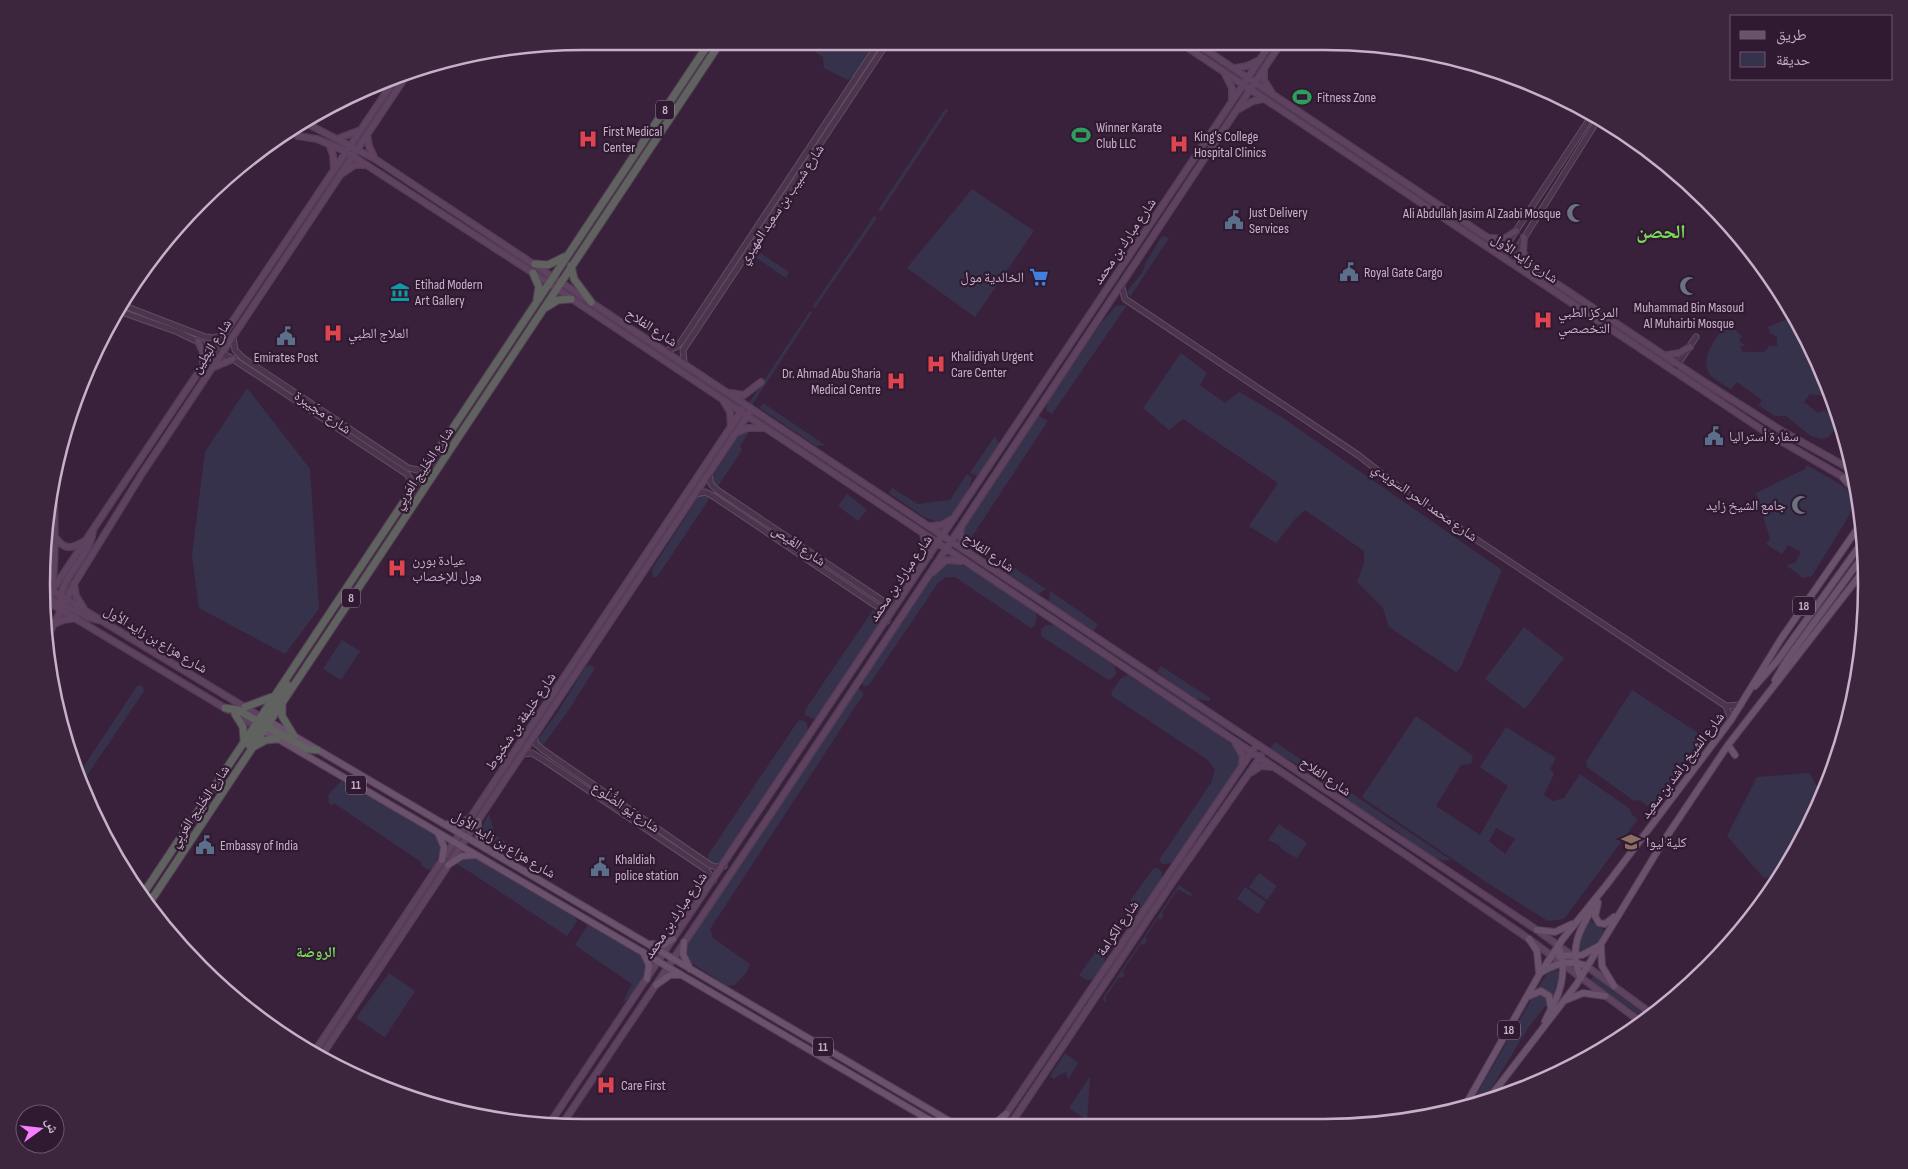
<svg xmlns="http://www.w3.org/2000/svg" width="1908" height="1169" viewBox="0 0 1908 1169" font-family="'Sofia Sans Condensed','Noto Naskh Arabic',sans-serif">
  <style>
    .green { fill: #37324c; fill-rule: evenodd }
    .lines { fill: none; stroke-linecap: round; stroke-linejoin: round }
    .tertiary-casing { stroke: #624d64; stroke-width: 7 }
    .secondary-casing { stroke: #543e55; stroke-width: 8 }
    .primary-casing { stroke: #543e55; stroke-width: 8 }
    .trunk-casing { stroke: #523d54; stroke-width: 9 }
    .tertiary { stroke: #4a354c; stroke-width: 5 }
    .secondary { stroke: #5e4260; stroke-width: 5.5 }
    .primary { stroke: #6a526d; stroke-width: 6 }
    .trunk { stroke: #5f625f; stroke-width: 7 }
    .labels { text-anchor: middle; stroke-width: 4.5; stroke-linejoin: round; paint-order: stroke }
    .shield { fill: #2f1a31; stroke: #99839b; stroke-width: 1 }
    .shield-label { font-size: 12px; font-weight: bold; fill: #c7b0c8 }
    .poi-label { font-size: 14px; fill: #c7b0c8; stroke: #2f1a31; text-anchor: start }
    .street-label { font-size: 14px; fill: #c7b0c8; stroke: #2f1a31 }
    .neighbourhood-label { font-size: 15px; font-weight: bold; fill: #79db58; stroke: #2f1a31 }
    .district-label { font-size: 19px; font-weight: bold; fill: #79db58; stroke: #2f1a31 }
    .rim { fill: none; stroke: #c7b0c8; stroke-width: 2.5 }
  </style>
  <rect width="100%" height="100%" fill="#39213c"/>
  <path class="green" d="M 807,46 L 872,46 L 854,75 L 848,80 L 824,68 L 823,57 Z
    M 946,108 L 948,110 L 881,212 L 878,210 Z
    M 972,189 L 1034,231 L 975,317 L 907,268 Z
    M 874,216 L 877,218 L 815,308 L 813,306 Z
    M 1162,236 L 1169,238 L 1130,297 L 1127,293 C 1131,283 1144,275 1145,264 Z
    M 759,252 L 789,272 L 786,278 L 755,257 Z
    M 1127,305 L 1052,414 L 1046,410 L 1048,400 L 1102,322 L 1116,306 Z
    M 810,311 L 812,313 L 752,405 L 749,403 Z
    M 1790,318 L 1797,319 L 1829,392 L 1825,396 L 1810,394 L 1804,402 L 1818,413 L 1824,410 L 1840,420 L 1829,437 L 1821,439 L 1811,436 L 1786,416 L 1775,416 L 1758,405 L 1762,400 L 1737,382 L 1731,389 C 1725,385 1716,381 1711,376 C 1697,359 1718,336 1727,323 L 1742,336 L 1739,341 L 1746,346 L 1740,346 L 1743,352 L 1764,352 L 1769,346 L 1777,346 L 1777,337 L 1770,333 L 1768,327 Z
    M 1181,353 L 1207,373 L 1200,385 L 1225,403 L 1239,392 L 1280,416 L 1502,570 L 1461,667 L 1456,672 L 1389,627 L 1383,608 L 1357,582 L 1364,563 L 1364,551 L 1305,510 L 1296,518 L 1276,543 L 1249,526 L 1278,483 L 1183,419 L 1169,430 L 1143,408 Z
    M 247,388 L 310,469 L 319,609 L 285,654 L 199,608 L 192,555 L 205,452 Z
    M 763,403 L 825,445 L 816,446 L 760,408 Z
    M 1038,415 L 1048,421 L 971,538 L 997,556 L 993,563 L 966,543 L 962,534 L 968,517 Z
    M 748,430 L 749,432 L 740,446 L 742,450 L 718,486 L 715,486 L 711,478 L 742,431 Z
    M 995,436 L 999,444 L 985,464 L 981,474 L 977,476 L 970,473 Z
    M 1807,465 L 1841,485 L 1855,496 L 1856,504 L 1812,576 L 1803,578 L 1786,565 L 1795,563 L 1801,552 L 1788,545 L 1782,554 L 1766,544 L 1770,539 L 1756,493 L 1805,469 Z
    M 967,474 L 972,477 C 969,493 956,517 940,523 L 924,517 L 889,493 L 892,488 L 918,504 L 950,500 Z
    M 847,494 L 867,510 L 858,521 L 838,506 Z
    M 699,496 L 705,496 L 709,499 L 657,577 L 653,577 L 652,569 Z
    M 1001,559 L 1046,589 L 1038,594 L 997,566 Z
    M 945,562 C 973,562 1011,596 1035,612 L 1037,616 L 1035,625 L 1031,628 L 955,577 L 946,577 L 938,583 L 869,685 L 864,686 L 860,681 L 898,627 C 906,621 906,615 910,607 C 918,592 932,573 945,562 Z
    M 997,576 L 1010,583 L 1248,741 L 1221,727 Z
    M 1050,591 L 1098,624 L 1094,631 L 1049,602 Z
    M 873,610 L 877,611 L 883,620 L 820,716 L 815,719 L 805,715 L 805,710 Z
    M 1046,625 L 1054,625 L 1115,666 L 1116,674 L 1110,680 L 1104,677 L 1044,638 L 1041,635 L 1041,630 Z
    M 1524,627 L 1564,658 L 1525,709 L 1485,679 Z
    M 342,640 L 360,651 L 341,680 L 323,669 Z
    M 590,665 L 595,668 L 566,714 L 541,748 L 537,742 L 538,739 L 557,713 L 585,667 Z
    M 1161,666 L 1210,698 L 1209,701 L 1195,699 L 1157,672 Z
    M 1128,675 L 1201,721 L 1240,751 L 1240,764 L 1172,863 L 1162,864 L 1159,860 L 1211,783 L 1215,770 L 1208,760 L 1112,696 L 1111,693 L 1120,679 Z
    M 142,685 L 144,691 L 82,783 L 78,775 L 137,686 Z
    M 857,688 L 863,692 L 863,695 L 710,929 L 713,938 L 750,964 L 747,972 L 735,985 L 727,986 L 686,959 L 685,946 Z
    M 1632,690 L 1703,736 L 1655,802 L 1647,806 L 1640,800 L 1634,801 L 1587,767 L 1586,762 Z
    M 1416,716 L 1473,756 L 1471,764 L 1461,765 L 1436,806 L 1480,835 L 1508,786 L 1480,767 L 1506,727 L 1556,758 L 1550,769 L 1554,774 L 1544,795 L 1553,801 L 1564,798 L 1580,774 L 1630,809 L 1632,815 L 1638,819 L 1564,919 L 1548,921 L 1486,882 L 1362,797 ZM 1496,828 L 1515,839 L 1505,854 L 1489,841 Z
    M 802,720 L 807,723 L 808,733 L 722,864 L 718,866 L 708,861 L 708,855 L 798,721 Z
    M 1275,742 L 1451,860 C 1427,863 1407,836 1388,825 C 1368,814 1348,801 1328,788 C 1324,778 1282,756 1270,749 Z
    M 1809,773 L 1822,795 L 1811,825 L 1779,875 L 1764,878 L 1727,836 L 1757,777 Z
    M 341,781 L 435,833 L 442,848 L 433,868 L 428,870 L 422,866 L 421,862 L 334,803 L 332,806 L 329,804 L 328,795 Z
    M 489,814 L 495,835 L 530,857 L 525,865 L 483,839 L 481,829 Z
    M 1279,824 L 1307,843 L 1297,858 L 1284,851 L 1279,845 L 1268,840 Z
    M 474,857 L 573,914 L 577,921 L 567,936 L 456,863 L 461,859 Z
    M 1157,868 L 1162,872 L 1162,879 L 1139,912 L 1130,913 L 1127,905 L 1153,869 Z
    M 1259,873 L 1277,886 L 1267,900 L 1249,887 Z
    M 1179,885 L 1192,894 L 1190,896 L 1178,889 L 1162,913 L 1164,915 L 1161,920 L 1158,918 L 1145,938 L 1147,940 L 1144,945 L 1141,944 L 1122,972 L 1125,974 L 1122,978 L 1119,977 L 1105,998 L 1107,1000 L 1104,1002 L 1103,998 Z
    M 1245,887 L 1266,902 L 1258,914 L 1237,899 Z
    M 1589,920 L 1604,930 L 1598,942 L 1582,952 L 1578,949 L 1578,941 Z
    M 588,925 L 640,953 C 652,968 639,995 623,1002 L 632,984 L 575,945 Z
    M 1097,950 L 1105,956 L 1104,963 L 1094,979 L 1086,980 L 1079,975 Z
    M 1556,969 L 1560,974 L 1552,999 L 1549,991 L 1537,989 L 1547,974 Z
    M 389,973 L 415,991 L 385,1037 L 356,1018 Z
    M 1593,976 L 1648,1017 L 1645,1019 L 1591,980 Z
    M 1541,992 L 1548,999 L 1547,1004 L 1528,1028 L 1486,1097 L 1482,1102 L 1471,1104 L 1534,995 Z
    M 1065,1053 L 1078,1063 L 1068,1080 L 1066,1072 L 1057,1076 L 1054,1079 L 1050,1076 Z
    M 1089,1078 L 1090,1078 L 1087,1120 L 1069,1108 Z"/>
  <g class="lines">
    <g class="tertiary-casing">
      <path id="tertiary" d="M 1500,255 L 1591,117
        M 1509,262 L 1597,121
        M 1121,284 L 1125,299 L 1358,455 L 1408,494 L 1726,706 L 1741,705
        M 122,305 L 205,337 L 213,338 L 223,335
        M 119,311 L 178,332 L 233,359 L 407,474 L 415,486
        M 233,336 L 235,350 L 243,358 L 408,468 L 418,470 L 427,467
        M 666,351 L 676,347 L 681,342 L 877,46
        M 684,363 L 683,350 L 885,46
        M 1673,371 L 1696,337
        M 709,475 L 711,484 L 717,490 L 886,603 L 898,602
        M 696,494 L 705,492 L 713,496 L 881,609 L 887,621
        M 1726,706 L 1731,720
        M 534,737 L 536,744 L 543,750 L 710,865 L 716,867 L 724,866
        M 522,754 L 532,753 L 545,761 L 707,870 L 713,881"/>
    </g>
    <g class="secondary-casing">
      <path id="secondary" d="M 1185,46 L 1767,433 L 1855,484
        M 1200,46 L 1706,383 L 1782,431 L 1852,470
        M 1235,68 L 1247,66 L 1257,61
        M 1264,70 L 1264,80 L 1272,93
        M 1225,74 L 1232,88 L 1232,100
        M 1239,109 L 1253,101 L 1263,99
        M 304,122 L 375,159 L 1537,930 L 1574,957
        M 367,134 L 369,146 L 375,159
        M 298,136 L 317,139 L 345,151 L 533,273 L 1406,855 L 1529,939 L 1641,1022
        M 337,139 L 358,131
        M 329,144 L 333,155 L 334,168
        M 343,173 L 355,165 L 366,165
        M 1524,237 L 1523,252 L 1531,265
        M 1491,238 L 1504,239 L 1516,231
        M 198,341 L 203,352 L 203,362
        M 1667,355 L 1680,353 L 1690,347
        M 214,367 L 233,359
        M 731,393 L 744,395 L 761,382
        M 724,402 L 730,412 L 731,426
        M 738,432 L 747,428 L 764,428
        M 930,526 L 942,525 L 954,518
        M 961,527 L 960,536 L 967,551
        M 923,534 L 929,556
        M 54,535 C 63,549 69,550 83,542
        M 933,572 L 946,560 L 961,561
        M 41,584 L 261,717
        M 74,584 L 76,596 L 83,607
        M 43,599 L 228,710
        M 51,600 L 91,618 L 99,620
        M 43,604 L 397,76
        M 61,609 C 55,579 91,558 93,530
        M 44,625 C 60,577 53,522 54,471
        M 52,625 L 63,620 L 76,618
        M 45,642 L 74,584 L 143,472 L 410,70
        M 236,714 L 255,726
        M 1236,744 L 1243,756 L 1242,763
        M 1252,772 L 1261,766 L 1273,767
        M 1585,965 L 1652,1014
        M 315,1051 L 742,410
        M 322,1055 L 749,413
        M 550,1123 L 1269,46
        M 563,1123 L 774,809 L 1279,46
        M 999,1125 L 1257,744
        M 1010,1125 L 1172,883 L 1261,756"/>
    </g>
    <g class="primary-casing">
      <path id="primary" d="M 1843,478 L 1857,493
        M 1775,680 L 1788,658 L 1863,556
        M 1755,686 L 1777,661 L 1863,541
        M 267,720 L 956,1125
        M 261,729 L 938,1125
        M 1728,745 L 1735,755
        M 478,821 L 478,835 L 486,847
        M 448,824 L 458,824 L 470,818
        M 438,833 L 444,847 L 442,860
        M 448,865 L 462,856 L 476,855
        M 1598,903 L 1595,916 L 1599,923 L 1605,924 L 1614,917
        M 1537,930 L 1555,932 L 1572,924
        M 1529,939 L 1537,951 L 1539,972
        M 684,942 L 683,954 L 690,969
        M 651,944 L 663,945 L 673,939
        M 1601,946 L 1602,966 L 1614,986
        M 643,952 L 649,965 L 647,979
        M 1559,956 L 1582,955 L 1599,946
        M 1542,972 C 1556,963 1572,959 1588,967
        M 1581,978 C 1567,948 1581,927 1597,901
        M 656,985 L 670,975 L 681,975
        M 1529,996 L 1541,991 L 1549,996 L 1551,1009 L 1545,1021
        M 1566,1000 L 1583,993 L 1605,996
        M 1551,1009 C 1562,990 1567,967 1558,945
        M 1487,1101 L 1576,985 L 1663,842 L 1728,745 L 1864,570
        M 1465,1106 L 1539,975 L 1562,940 L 1608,883 L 1731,720 L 1781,639 L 1862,522
        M 993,1125 L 1006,1114"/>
    </g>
    <g class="trunk-casing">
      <path id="trunk" d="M 535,264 L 548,265 L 564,257
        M 571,266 L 574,279 L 591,302
        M 533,273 L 539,287 L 537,299
        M 545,308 L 558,300 L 571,299
        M 282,705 L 282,716 L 294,736
        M 245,707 L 272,697
        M 225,708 L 238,710 L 261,723
        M 235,714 L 243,727 L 244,741
        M 264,725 L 307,749 L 317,750
        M 264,728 L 266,720 L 288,685
        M 249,745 L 262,722
        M 255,746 L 266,740 L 277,739
        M 141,897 L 707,46
        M 148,905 L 718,46"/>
    </g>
    <use href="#tertiary" class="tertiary"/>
    <use href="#secondary" class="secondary"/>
    <use href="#primary" class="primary"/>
    <use href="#trunk" class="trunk"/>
  </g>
  <defs>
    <g id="stadium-bare" transform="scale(1.5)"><path d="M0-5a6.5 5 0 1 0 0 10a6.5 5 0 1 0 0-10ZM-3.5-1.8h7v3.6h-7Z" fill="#2e9e5b" stroke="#2f1a31" stroke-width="2.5" paint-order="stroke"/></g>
    <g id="hospital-bare" transform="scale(1.5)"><path d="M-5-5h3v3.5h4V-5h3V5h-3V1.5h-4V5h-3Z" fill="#e0444e" stroke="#2f1a31" stroke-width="2.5" paint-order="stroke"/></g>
    <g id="mosque-bare" transform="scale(1.5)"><path d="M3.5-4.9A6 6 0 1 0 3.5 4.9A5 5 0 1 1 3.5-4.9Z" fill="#6b7280" stroke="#2f1a31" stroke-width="2.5" paint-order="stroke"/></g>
    <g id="civic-bare" transform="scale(1.5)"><path d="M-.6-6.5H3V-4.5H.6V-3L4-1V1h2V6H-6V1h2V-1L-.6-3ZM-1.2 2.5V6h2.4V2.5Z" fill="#5c6f8a" stroke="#2f1a31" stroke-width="2.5" paint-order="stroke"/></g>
    <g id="supermarket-bare" transform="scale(1.5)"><path d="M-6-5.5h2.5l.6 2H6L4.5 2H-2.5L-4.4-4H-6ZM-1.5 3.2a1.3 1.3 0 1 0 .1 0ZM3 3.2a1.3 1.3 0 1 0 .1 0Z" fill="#3f7fe0" stroke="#2f1a31" stroke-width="2.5" paint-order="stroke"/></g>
    <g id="museum-bare" transform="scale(1.5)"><path d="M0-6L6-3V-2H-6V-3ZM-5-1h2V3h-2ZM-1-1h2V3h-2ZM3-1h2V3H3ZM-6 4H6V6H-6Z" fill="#0f9aa8" stroke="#2f1a31" stroke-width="2.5" paint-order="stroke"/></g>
    <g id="university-bare" transform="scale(1.5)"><path d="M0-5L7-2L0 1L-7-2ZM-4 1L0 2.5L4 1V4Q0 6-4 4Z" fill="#8d6e63" stroke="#2f1a31" stroke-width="2.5" paint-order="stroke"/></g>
  </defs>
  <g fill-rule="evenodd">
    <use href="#stadium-bare" x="1302" y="97"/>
    <use href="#stadium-bare" x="1081" y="135"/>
    <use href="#hospital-bare" x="588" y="139"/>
    <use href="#hospital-bare" x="1179" y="144"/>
    <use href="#mosque-bare" x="1576" y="213"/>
    <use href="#civic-bare" x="1234" y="220"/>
    <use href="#civic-bare" x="1349" y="272"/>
    <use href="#supermarket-bare" x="1039" y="277"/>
    <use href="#mosque-bare" x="1689" y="286"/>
    <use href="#museum-bare" x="400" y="292"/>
    <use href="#hospital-bare" x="1543" y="320"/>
    <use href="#hospital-bare" x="333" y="333"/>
    <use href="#civic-bare" x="286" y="336"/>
    <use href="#hospital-bare" x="936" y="364"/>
    <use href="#hospital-bare" x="896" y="381"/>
    <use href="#civic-bare" x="1714" y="436"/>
    <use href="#mosque-bare" x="1801" y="505"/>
    <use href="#hospital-bare" x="397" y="568"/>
    <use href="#university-bare" x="1631" y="842"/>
    <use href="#civic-bare" x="205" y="845"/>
    <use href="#civic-bare" x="600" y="867"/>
    <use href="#hospital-bare" x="606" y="1085"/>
  </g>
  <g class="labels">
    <g class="shield">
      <rect x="656" y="100.5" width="18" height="19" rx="4"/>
      <rect x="342" y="588.5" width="18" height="19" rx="4"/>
      <rect x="1793" y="596.5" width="22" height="19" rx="4"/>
      <rect x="346" y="775.5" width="20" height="19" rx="4"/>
      <rect x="1498" y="1020.5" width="22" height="19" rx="4"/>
      <rect x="813" y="1037.5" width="20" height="19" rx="4"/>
    </g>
    <g class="shield-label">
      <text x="665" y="114">8</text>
      <text x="351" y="602">8</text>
      <text x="1804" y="610">18</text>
      <text x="356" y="789">11</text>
      <text x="1509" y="1034">18</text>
      <text x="823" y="1051">11</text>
    </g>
    <g class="poi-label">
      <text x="1317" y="102">Fitness Zone</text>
      <text x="1096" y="132">Winner Karate<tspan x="1096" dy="16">Club LLC</tspan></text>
      <text x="603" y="136">First Medical<tspan x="603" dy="16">Center</tspan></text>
      <text x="1194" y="141">King's College<tspan x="1194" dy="16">Hospital Clinics</tspan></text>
      <text x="1249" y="217">Just Delivery<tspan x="1249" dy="16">Services</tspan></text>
      <text x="1561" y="218" text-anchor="end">Ali Abdullah Jasim Al Zaabi Mosque</text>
      <text x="1364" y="277">Royal Gate Cargo</text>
      <text x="1024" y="282" text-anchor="end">الخالدية مول</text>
      <text x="415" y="289">Etihad Modern<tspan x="415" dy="16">Art Gallery</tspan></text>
      <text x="1689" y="312" text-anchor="middle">Muhammad Bin Masoud<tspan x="1689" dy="16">Al Muhairbi Mosque</tspan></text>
      <text x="1558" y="317">المركز الطبي<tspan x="1558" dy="16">التخصصي</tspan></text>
      <text x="348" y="338">العلاج الطبي</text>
      <text x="951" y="361">Khalidiyah Urgent<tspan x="951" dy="16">Care Center</tspan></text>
      <text x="286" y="362" text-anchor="middle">Emirates Post</text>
      <text x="881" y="378" text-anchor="end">Dr. Ahmad Abu Sharia<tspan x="881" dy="16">Medical Centre</tspan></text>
      <text x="1729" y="441">سفارة أستراليا</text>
      <text x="1786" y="510" text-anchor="end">جامع الشيخ زايد</text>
      <text x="412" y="565">عيادة بورن<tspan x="412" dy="16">هول للإخصاب</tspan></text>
      <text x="1646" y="847">كلية ليوا</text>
      <text x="220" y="850">Embassy of India</text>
      <text x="615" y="864">Khaldiah<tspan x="615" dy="16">police station</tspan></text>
      <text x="621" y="1090">Care First</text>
    </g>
    <g class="street-label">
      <text transform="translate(781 204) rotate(-56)" y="5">شارع شبيب بن سعيد المهيري</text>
      <text transform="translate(1124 241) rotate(-56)" y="5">شارع مبارك بن محمد</text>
      <text transform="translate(1525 258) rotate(34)" y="5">شارع زايد الأول</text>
      <text transform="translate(652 327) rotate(33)" y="5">شارع الفلاح</text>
      <text transform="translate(211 346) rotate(-57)" y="5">شارع البَطِين</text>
      <text transform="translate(323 412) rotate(34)" y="5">شارع مجَيبرة</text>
      <text transform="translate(423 468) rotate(-56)" y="5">شارع الخَلِيج العَربِي</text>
      <text transform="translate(1425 502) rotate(35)" y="5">شارع محمد الحر السويدي</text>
      <text transform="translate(799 545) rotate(34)" y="5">شارع الغَيص</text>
      <text transform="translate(989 552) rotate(34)" y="5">شارع الفلاح</text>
      <text transform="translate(900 578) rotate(-56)" y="5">شارع مبارك بن محمد</text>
      <text transform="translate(156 639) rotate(31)" y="5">شارع هزاع بن زايد الأول</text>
      <text transform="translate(520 721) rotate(-56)" y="5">شارع خليفة بن شخبوط</text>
      <text transform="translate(1682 765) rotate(-53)" y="5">شارع الشيخ راشد بن سعيد</text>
      <text transform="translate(1326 776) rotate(34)" y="5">شارع الفلاح</text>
      <text transform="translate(199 806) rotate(-56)" y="5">شارع الخَلِيج العَربِي</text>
      <text transform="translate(626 807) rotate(34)" y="5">شارع يَو الضُّلُوع</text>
      <text transform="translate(504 844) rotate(31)" y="5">شارع هزاع بن زايد الأول</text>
      <text transform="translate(675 915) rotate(-56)" y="5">شارع مبارك بن محمد</text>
      <text transform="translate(1117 928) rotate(-56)" y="5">شارع الكرامة</text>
    </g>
    <g class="neighbourhood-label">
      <text x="316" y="957">الروضة</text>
    </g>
    <g class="district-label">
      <text x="1661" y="238">الحصن</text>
    </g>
  </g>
  <path d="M0 0H1908V1169H0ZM584 50H1324A534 534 0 0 1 1858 584V585A534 534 0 0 1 1324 1119H584A534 534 0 0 1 50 585V584A534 534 0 0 1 584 50Z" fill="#3b263d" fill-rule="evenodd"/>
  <path class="rim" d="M584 50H1324A534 534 0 0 1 1858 584V585A534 534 0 0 1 1324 1119H584A534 534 0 0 1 50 585V584A534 534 0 0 1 584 50Z"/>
  <rect x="1730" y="15" width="162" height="65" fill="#2f1a31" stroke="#6c566d"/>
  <rect x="1740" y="31" width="25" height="8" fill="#6a526d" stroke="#6c566d"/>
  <text x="1776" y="40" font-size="15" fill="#c7b0c8">طريق</text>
  <rect x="1740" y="52" width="25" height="15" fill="#37324c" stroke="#6c566d"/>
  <text x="1776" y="65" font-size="15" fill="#c7b0c8">حديقة</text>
  <g transform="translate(40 1129) rotate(75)"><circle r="24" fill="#2f1a31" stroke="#6c566d"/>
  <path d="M0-4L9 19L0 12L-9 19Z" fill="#f67eff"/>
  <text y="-8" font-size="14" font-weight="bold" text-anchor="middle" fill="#c7b0c8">ش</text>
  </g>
</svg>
